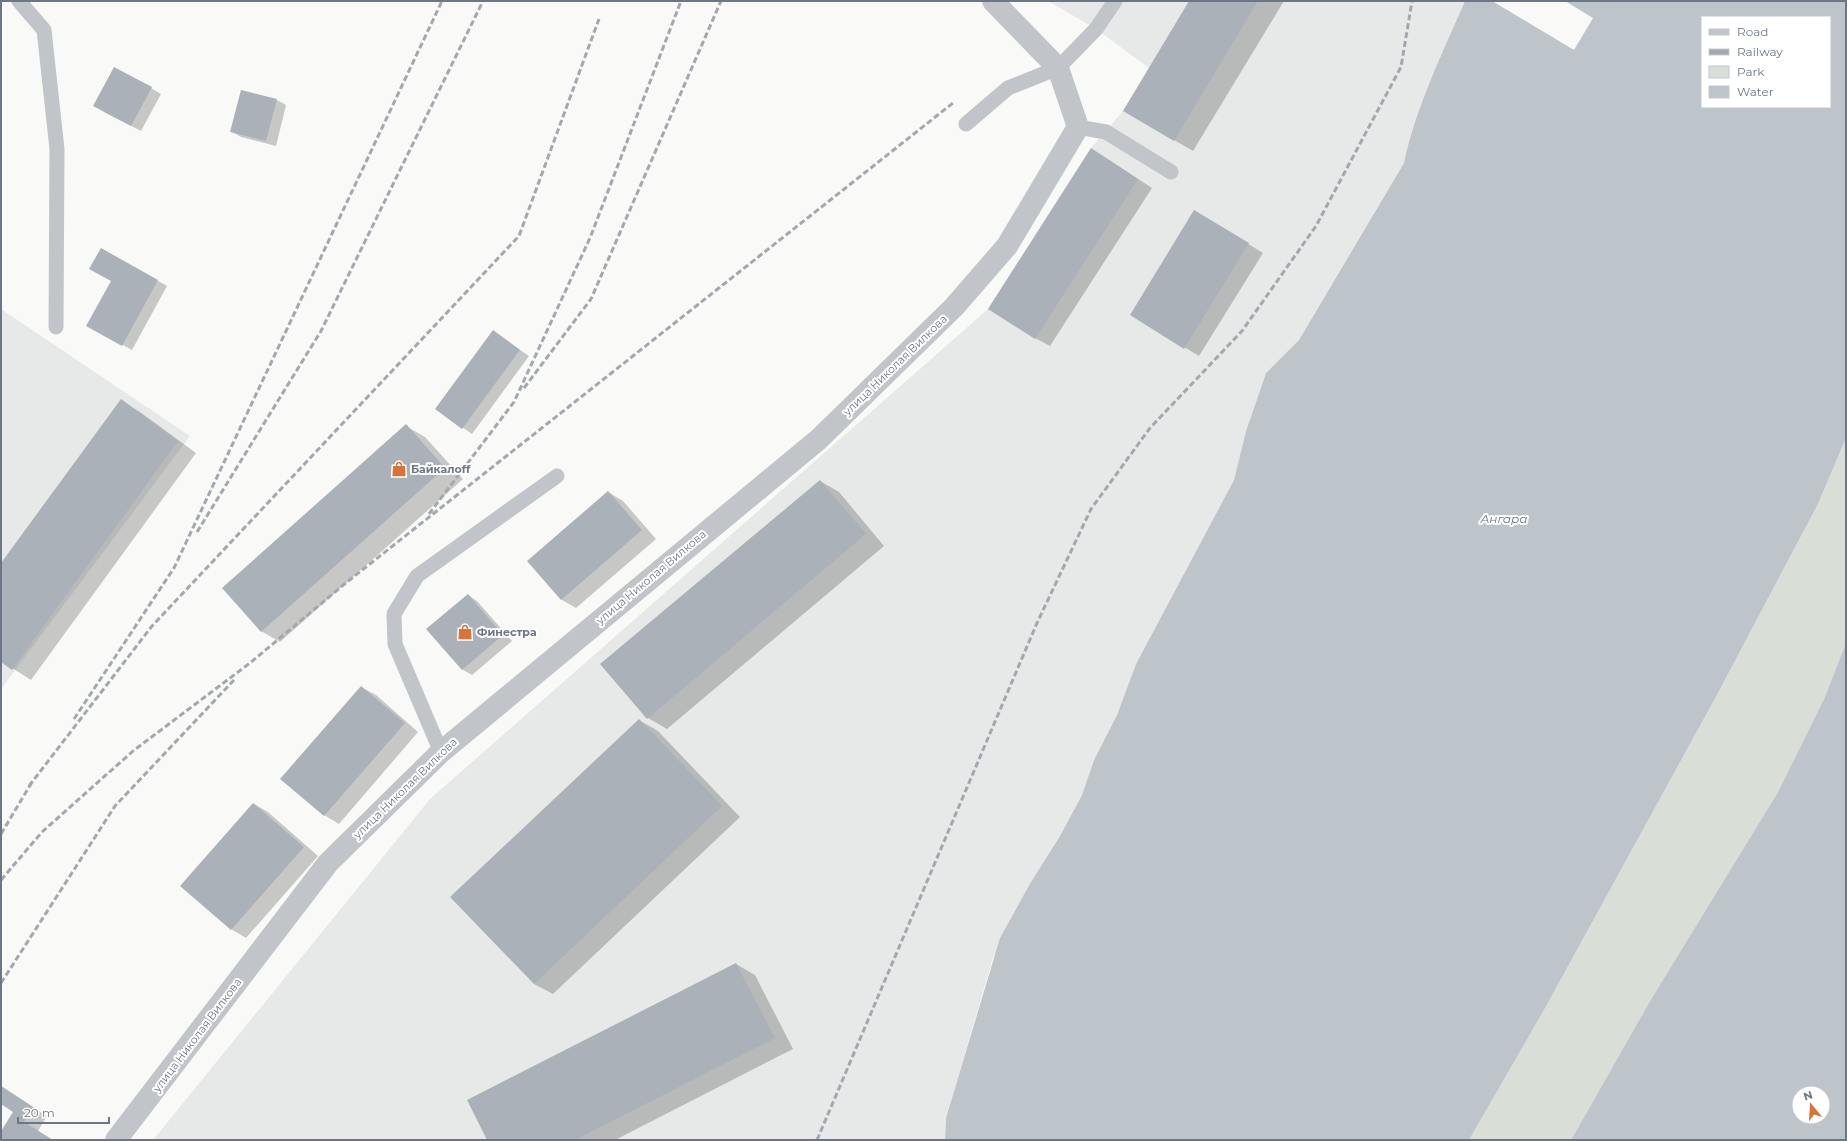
<svg xmlns="http://www.w3.org/2000/svg" width="1847" height="1141" viewBox="0 0 1847 1141" font-family="Montserrat,sans-serif">
  <style>
    .built { fill: #e7e9e9 }
    .green { fill: #d9ded7 }
    .water { fill: #bdc5cb; fill-rule: evenodd }
    .pier { fill: #f9faf8 }
    .shadow { fill: #0003 }
    .building { fill: #abb1b8 }
    .lines { fill: none; stroke-linecap: round; stroke-linejoin: round }
    .lane { stroke: #c1c4c9; stroke-width: 15 }
    .street { stroke: #c1c4c9; stroke-width: 22 }
    .rail { stroke: #a3a8af; stroke-width: 3; stroke-dasharray: 6 3; stroke-linecap: butt }
    .labels { text-anchor: middle; stroke-width: 4; stroke-linejoin: round; paint-order: stroke }
    .street-label { font-size: 11px; fill: #6b7687; stroke: #fff }
    .poi-label { font-size: 11px; font-weight: bold; fill: #6b7687; stroke: #fff; text-anchor: start }
    .water-label { font-size: 12px; font-style: italic; fill: #677781; stroke: #fff }
  </style>
  <rect width="100%" height="100%" fill="#f9faf8"/>
  <path class="built" d="M 1048,1 L 1465,1 L 1441,55 L 1408,147 L 1404,163 L 1299,340 L 1266,373 L 1246,431 L 1234,480 L 1136,664 L 1117,715 L 1094,760 L 1082,795 L 1060,836 L 1031,882 L 993,958 L 946,1118 L 945,1140 L 153,1140 L 430,799 L 988,309 L 1091,148 L 1123,111 L 1149,68 L 1096,29 Z
    M 1,309 L 190,436 L 1,689 Z"/>
  <path class="green" d="M 1846,438 L 1846,643 L 1824,699 L 1778,792 L 1650,1001 L 1571,1140 L 1469,1140 L 1544,1010 L 1718,693 L 1818,504 Z"/>
  <path class="water" d="M 1465,1 L 1846,1 L 1846,438 L 1818,504 L 1718,693 L 1544,1010 L 1469,1140 L 945,1140 L 946,1118 L 1000,938 L 1031,882 L 1060,836 L 1082,795 L 1094,760 L 1117,715 L 1136,664 L 1234,480 L 1246,431 L 1266,373 L 1299,340 L 1404,163 C 1415,110 1443,51 1465,1 ZM 1702,17 L 1830,17 L 1830,107 L 1702,107 Z
    M 1846,643 L 1846,1140 L 1571,1140 L 1650,1001 L 1778,792 L 1824,699 ZM 1799,1093 L 1823,1093 L 1823,1117 L 1799,1117 Z"/>
  <path class="pier" d="M 1492,1 L 1565,1 L 1593,18 L 1574,50 Z"/>
  <path class="shadow" d="M 1189,1 L 1284,1 L 1193,151 L 1174,140 Z
    M 151,88 L 161,94 L 141,131 L 104,112 Z
    M 277,100 L 286,105 L 276,146 L 241,137 L 231,131 Z
    M 1106,158 L 1152,188 L 1050,346 L 1035,338 Z
    M 1209,220 L 1263,253 L 1199,356 L 1131,315 Z
    M 101,249 L 167,286 L 132,350 L 88,326 L 112,281 Z
    M 493,331 L 529,356 L 472,434 L 436,409 Z
    M 121,401 L 140,412 L 196,453 L 31,680 L 1,661 L 1,565 Z
    M 406,426 L 425,437 L 463,479 L 280,642 L 261,631 Z
    M 820,481 L 839,492 L 884,546 L 667,729 L 648,718 Z
    M 608,492 L 623,501 L 656,539 L 576,608 L 562,600 L 528,561 Z
    M 468,595 L 477,601 L 512,641 L 472,675 L 463,670 L 428,629 Z
    M 361,687 L 376,695 L 418,732 L 339,824 L 324,815 Z
    M 639,720 L 658,731 L 740,817 L 553,994 L 534,984 Z
    M 254,804 L 268,812 L 318,856 L 246,938 L 231,929 Z
    M 736,964 L 755,975 L 793,1049 L 615,1140 L 489,1140 Z
    M 1,1086 L 47,1116 L 38,1131 L 52,1140 L 1,1140 L 1,1133 L 15,1112 L 1,1103 Z"/>
  <path class="building" d="M 1189,1 L 1258,1 L 1174,141 L 1123,111 Z
    M 114,67 L 152,87 L 131,126 L 93,106 Z
    M 241,90 L 277,99 L 266,141 L 230,132 Z
    M 1091,148 L 1138,179 L 1035,339 L 988,309 Z
    M 1194,210 L 1249,243 L 1184,349 L 1130,315 Z
    M 101,248 L 158,280 L 122,346 L 86,326 L 111,281 L 89,269 Z
    M 493,330 L 520,350 L 462,429 L 435,409 Z
    M 121,399 L 178,441 L 12,670 L 1,662 L 1,563 Z
    M 406,424 L 445,468 L 261,632 L 222,588 Z
    M 820,480 L 866,534 L 647,719 L 600,664 Z
    M 608,491 L 642,530 L 561,600 L 527,561 Z
    M 468,594 L 503,635 L 462,670 L 426,629 Z
    M 361,686 L 405,723 L 324,816 L 280,779 Z
    M 639,719 L 722,806 L 534,984 L 450,897 Z
    M 253,803 L 304,847 L 231,930 L 180,886 Z
    M 736,963 L 775,1038 L 575,1140 L 487,1140 L 467,1100 Z
    M 1,1086 L 33,1107 L 24,1122 L 53,1140 L 1,1140 L 1,1131 L 13,1112 L 1,1104 Z"/>
  <g class="lines">
    <path class="lane" d="M 19,1 L 44,30 L 57,149 L 56,327
      M 966,124 L 1008,88 L 1058,68 L 1096,29 L 1115,1
      M 1078,127 L 1106,132 L 1171,172
      M 441,752 L 395,644 L 394,614 L 417,576 L 557,476"/>
    <path class="street" d="M 116,1140 L 328,863 L 441,752 L 819,439 L 954,307 L 1007,246 L 1078,127 L 1058,68 L 993,1"/>
    <path class="rail" d="M 524,388 L 591,299 L 721,1
      M 429,514 L 514,402 L 590,238 L 681,1
      M 197,532 L 321,331 L 483,1
      M 74,719 L 174,568 L 442,1
      M 29,786 L 152,626 L 519,236 L 599,19
      M 1,834 L 32,782
      M 1,880 L 42,832 L 133,751 L 250,663 L 347,582 L 953,103
      M 1,983 L 115,806 L 234,680
      M 817,1140 L 1037,623 L 1091,509 L 1150,428 L 1242,331 L 1316,226 L 1401,67 L 1412,1"/>
  </g>
  <defs>
    <g id="shop-bare" transform="scale(1.2)"><path d="M-5-2.5h2.3a2.7 3.5 0 0 1 5.4 0H5L5.5 6h-11ZM-1.5-2.5h3a1.5 2.3 0 0 0-3 0Z" fill="#d87439" stroke="#fff" stroke-width="2.5" paint-order="stroke"/></g>
  </defs>
  <g fill-rule="evenodd">
    <use href="#shop-bare" x="399" y="469"/>
    <use href="#shop-bare" x="465" y="632"/>
  </g>
  <g class="labels">
    <g class="street-label">
      <text transform="translate(895 365) rotate(-44)" y="4">улица Николая Вилкова</text>
      <text transform="translate(651 577) rotate(-40)" y="4">улица Николая Вилкова</text>
      <text transform="translate(405 788) rotate(-44)" y="4">улица Николая Вилкова</text>
      <text transform="translate(197 1035) rotate(-53)" y="4">улица Николая Вилкова</text>
    </g>
    <g class="poi-label">
      <text x="411" y="473">Байкалoff</text>
      <text x="477" y="636">Финестра</text>
    </g>
    <g class="water-label">
      <text x="1504" y="523">Ангара</text>
    </g>
  </g>
  <rect width="1847" height="1141" fill="none" stroke="#6b7687" stroke-width="4"/>
  <rect x="1701" y="16" width="130" height="92" fill="#ffffff" stroke="#c4c8cf"/>
  <rect x="1709" y="29" width="20" height="6" fill="#c1c4c9" stroke="#c4c8cf"/>
  <text x="1737" y="36" font-size="12" fill="#6b7687">Road</text>
  <rect x="1709" y="49" width="20" height="6" fill="#a3a8af" stroke="#c4c8cf"/>
  <text x="1737" y="56" font-size="12" fill="#6b7687">Railway</text>
  <rect x="1709" y="66" width="20" height="12" fill="#d9ded7" stroke="#c4c8cf"/>
  <text x="1737" y="76" font-size="12" fill="#6b7687">Park</text>
  <rect x="1709" y="86" width="20" height="12" fill="#bdc5cb" stroke="#c4c8cf"/>
  <text x="1737" y="96" font-size="12" fill="#6b7687">Water</text>
  <g transform="translate(1811 1105) rotate(342)"><circle r="19" fill="#ffffff" stroke="#c4c8cf"/>
  <path d="M0-3L7 15L0 10L-7 15Z" fill="#d87439"/>
  <text y="-6" font-size="11" font-weight="bold" text-anchor="middle" fill="#6b7687">N</text>
  </g>
  <path d="M18 1117v6h91v-6" fill="none" stroke="#6b7687" stroke-width="2"/>
  <text x="24" y="1117" font-size="12" fill="#6b7687" stroke="#ffffff" stroke-width="3" paint-order="stroke">20 m</text>
</svg>
